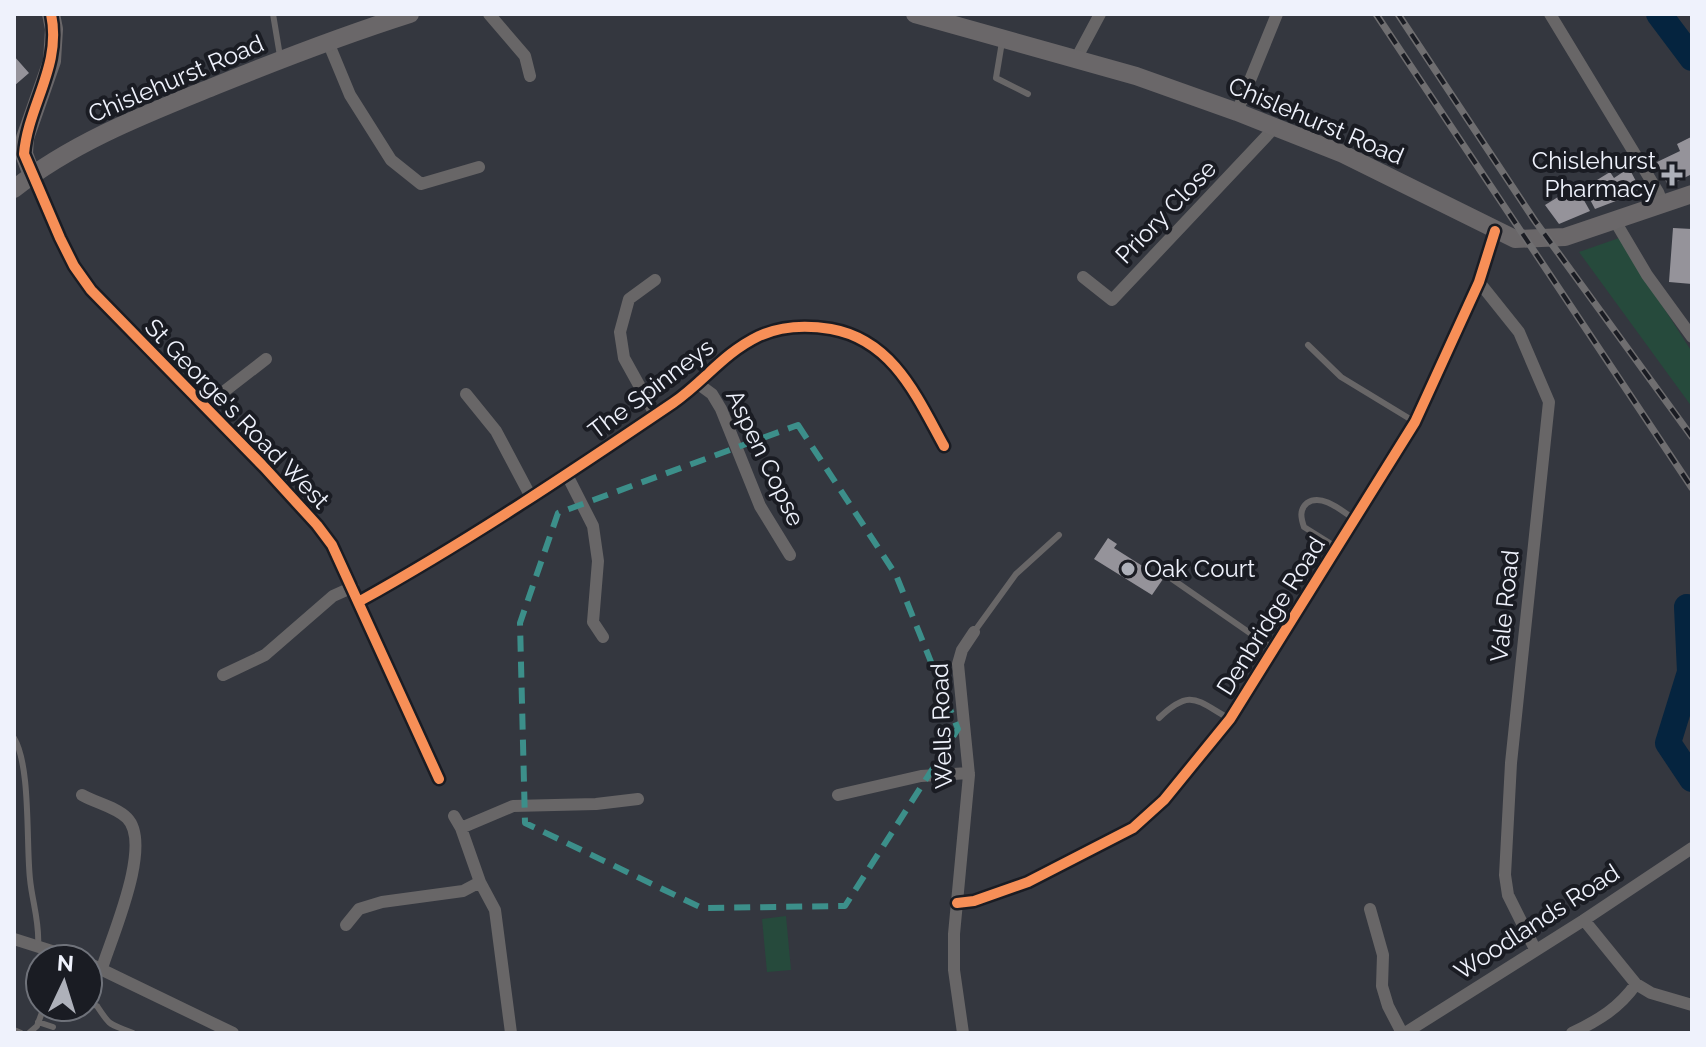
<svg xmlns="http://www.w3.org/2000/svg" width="1706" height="1047" viewBox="0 0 1706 1047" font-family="Raleway,sans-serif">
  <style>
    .green { fill: #264a3c }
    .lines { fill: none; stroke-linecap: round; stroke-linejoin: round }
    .river { stroke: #05243f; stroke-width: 26 }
    .building { fill: #95939a }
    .lane { stroke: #686667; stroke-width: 6 }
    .street { stroke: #686667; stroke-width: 12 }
    .secondary { stroke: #6a6769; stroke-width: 18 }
    .rail-casing { stroke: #6f6e70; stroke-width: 7 }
    .rail { stroke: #1a1c23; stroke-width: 4; stroke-dasharray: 12; stroke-linecap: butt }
    .cycleway-casing { stroke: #1a1c23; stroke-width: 15 }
    .cycleway { stroke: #f78f57; stroke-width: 10 }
    .marked { fill: none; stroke: #3c8f8a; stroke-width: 6; stroke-dasharray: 16 10; stroke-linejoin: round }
    .poi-dot { fill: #aeb1ba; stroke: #1a1c23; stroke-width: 3 }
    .labels { text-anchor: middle; stroke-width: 8; stroke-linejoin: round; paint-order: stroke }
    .street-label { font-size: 24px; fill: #eff2fc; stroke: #1a1c23 }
    .poi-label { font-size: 24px; fill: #eff2fc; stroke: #1a1c23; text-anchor: end }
  </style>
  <rect width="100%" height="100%" fill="#34373f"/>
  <path class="green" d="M 1619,238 L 1692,352 L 1692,407 L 1579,252 Z
    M 786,916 L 791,970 L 767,972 L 762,919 Z"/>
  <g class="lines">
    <path class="river" d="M 1659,14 L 1692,58
      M 1687,607 L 1690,672 L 1668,743 L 1692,779"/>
  </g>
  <path class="building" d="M 14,56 L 29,73 L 14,86 Z
    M 1691,137 L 1692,174 L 1668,186 L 1657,162 L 1680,151 L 1677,144 Z
    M 1629,168 L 1639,187 L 1634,194 L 1595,209 L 1584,188 L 1610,172 L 1614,178 Z
    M 1576,186 L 1590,211 L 1559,224 L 1545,205 Z
    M 1673,228 L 1692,229 L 1692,284 L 1669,282 Z
    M 1108,538 L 1117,544 L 1114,548 L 1163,579 L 1152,595 L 1094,559 Z"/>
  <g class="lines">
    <path class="lane" d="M 273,14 L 280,56
      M 1002,42 L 996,78 L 1028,94
      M 1308,345 L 1341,377 L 1415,422
      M 1336,547 L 1304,527 C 1301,518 1299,510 1307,503 C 1322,493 1342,511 1354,519
      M 1172,579 L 1273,649
      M 974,632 L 1016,574 L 1059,535
      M 1159,718 C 1191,687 1197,701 1230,719
      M 14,738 C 31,766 26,843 30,879 C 32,901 40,923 38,946
      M 88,1003 L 97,1006 C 111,1027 108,1023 133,1033
      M 38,1022 L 53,1027
      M 14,1030 L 21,1033
      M 29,1033 L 37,1026 L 44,1007"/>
    <path class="street" d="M 489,14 L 525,56 L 530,76
      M 1550,14 L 1658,192 L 1663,205
      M 328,42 L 350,95 L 391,160 L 421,184 L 479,167
      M 1076,59 L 1100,14
      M 1237,112 L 1277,14
      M 32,175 L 74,266 L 91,290 C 168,377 262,452 332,545 L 439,779
      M 1615,221 L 1647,275 L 1692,337
      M 1083,277 L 1112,300 L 1275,127
      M 655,280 L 629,299 L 620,332 L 624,358 L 655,414
      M 1479,282 L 1519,332 L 1549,402 L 1511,763 L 1505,875 L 1508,895 L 1535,949
      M 697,383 L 712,394 L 721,409 L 760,506 L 790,555
      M 466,394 L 496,431 L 531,497
      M 204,407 L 266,359
      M 567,475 L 593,526 L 598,561 L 593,622 L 603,637
      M 360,601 C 468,541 571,472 673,403 C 705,381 722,354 759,336 C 781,326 807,325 831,329 C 893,340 917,397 944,446
      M 223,675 L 265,655 L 333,596 L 353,587
      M 82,795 C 96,803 116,807 127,818 C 153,844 112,936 102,968
      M 838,795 L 921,776 L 969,773
      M 454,816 L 461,828 L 480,882 L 495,910 L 511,1033
      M 461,828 L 513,806 L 596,804 L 638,799
      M 957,903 L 974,901 L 1028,882 L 1133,828 L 1164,800 L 1230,719 L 1415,422 L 1479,282 L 1495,231
      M 1370,909 L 1383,955 L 1382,986 L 1388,1006 L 1402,1033
      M 1584,920 L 1636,984 L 1651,993 L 1692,1005
      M 346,925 L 359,909 L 382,902 L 463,891 L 480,882
      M 14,939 L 77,959
      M 88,963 L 233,1033
      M 963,1033 L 954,970 L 954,934 L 969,775 L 958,664 L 962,650 L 974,632
      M 1405,1033 L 1584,920 L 1692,848
      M 1572,1033 C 1599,1020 1619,1008 1636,984"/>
    <path class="secondary" d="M 915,14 L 1136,76 L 1237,112 L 1343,154 L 1515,239 L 1565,237 L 1692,194
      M 32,175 L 24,154 L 25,138 L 52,61 L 54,29 L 51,14
      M 14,189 C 73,142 146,114 215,86 C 279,60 344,35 410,14"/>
    <g class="rail-casing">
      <path id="rail" d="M 1376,14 L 1692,488
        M 1398,14 L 1535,221 L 1692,437"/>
    </g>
    <use href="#rail" class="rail"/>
    <g class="cycleway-casing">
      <path id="cycleway" d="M 51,14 C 62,66 28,105 24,154 L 60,238 L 74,266 L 91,290 L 264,467 L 317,525 L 332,545 L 439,779
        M 360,601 C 468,541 571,472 673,403 C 705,381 722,354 759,336 C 781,326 807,325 831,329 C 893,340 917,397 944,446
        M 957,903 L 974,901 L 1028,882 L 1133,828 L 1164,800 L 1230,719 L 1415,422 L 1479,282 L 1495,231"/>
    </g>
    <use href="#cycleway" class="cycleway"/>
  </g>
  <path class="marked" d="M 798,425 L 896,575 L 958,729 L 845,906 L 702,908 L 525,823 L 520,623 L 558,513 Z"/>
  <g class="poi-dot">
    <path d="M1668 163h8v8h8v8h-8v8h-8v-8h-8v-8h8z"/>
    <circle cx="1128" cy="569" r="8"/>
  </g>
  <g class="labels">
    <g class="street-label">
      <text transform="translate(176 79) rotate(-23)" y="8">Chislehurst Road</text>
      <text transform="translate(1316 121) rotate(23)" y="8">Chislehurst Road</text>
      <text transform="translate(1166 212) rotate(-46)" y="8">Priory Close</text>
      <text transform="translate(651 389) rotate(-37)" y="8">The Spinneys</text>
      <text transform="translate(237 414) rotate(46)" y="8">St George's Road West</text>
      <text transform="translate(765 458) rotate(64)" y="8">Aspen Copse</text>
      <text transform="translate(1505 606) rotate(-84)" y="8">Vale Road</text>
      <text transform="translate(1271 616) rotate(-58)" y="8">Denbridge Road</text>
      <text transform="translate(942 726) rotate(-92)" y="8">Wells Road</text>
      <text transform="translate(1537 922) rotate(-33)" y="8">Woodlands Road</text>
    </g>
    <g class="poi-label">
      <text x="1656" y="169">Chislehurst<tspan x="1656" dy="28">Pharmacy</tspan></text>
      <text x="1144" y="577" text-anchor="start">Oak Court</text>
    </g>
  </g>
  <rect width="1706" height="1047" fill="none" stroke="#eff2fc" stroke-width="32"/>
  <g transform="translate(64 983) rotate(4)"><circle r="38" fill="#1a1c23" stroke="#6f727a" stroke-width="2"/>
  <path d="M0-6L14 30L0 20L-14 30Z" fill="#aeb1ba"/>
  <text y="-12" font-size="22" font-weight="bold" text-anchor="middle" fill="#eff2fc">N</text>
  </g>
</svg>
